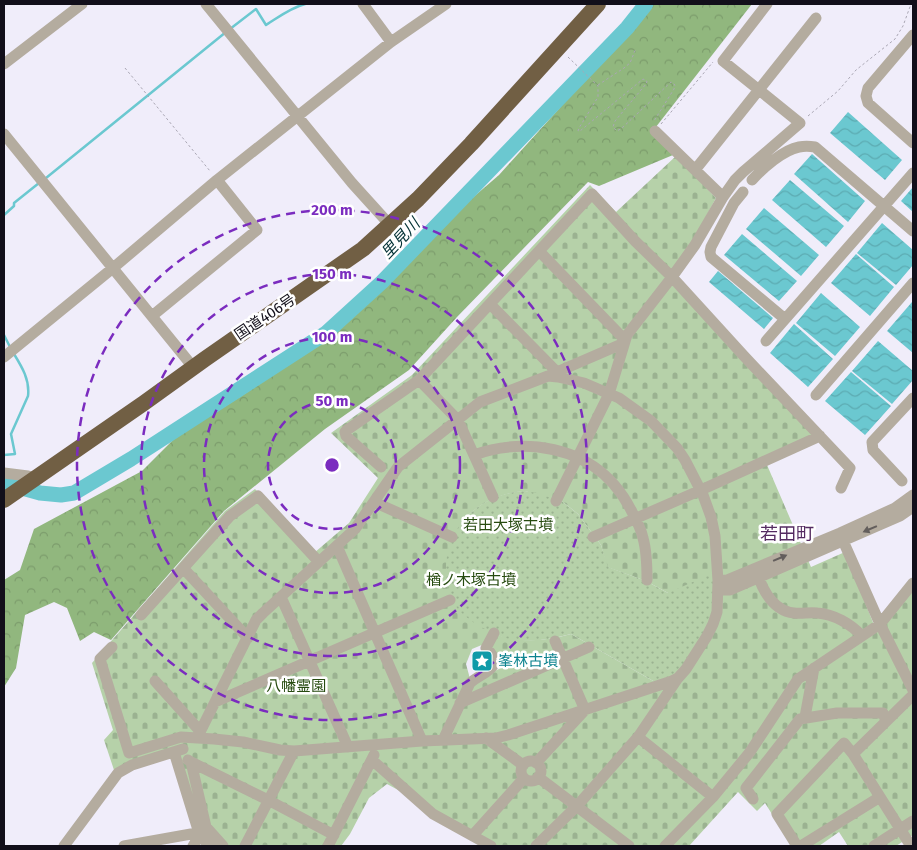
<svg xmlns="http://www.w3.org/2000/svg" width="917" height="850" viewBox="0 0 917 850" font-family="'Fira Sans','Noto Sans JP',sans-serif">
  <style>
    .forest { fill: url(#forest-crowns) }
    .cemetery { fill: url(#cemetery-stones); fill-rule: evenodd }
    .park { fill: url(#park-dots) }
    .water { fill: url(#water-waves) }
    .lines { fill: none; stroke-linecap: round; stroke-linejoin: round }
    .stream { stroke: #6bc8d0; stroke-width: 2.5 }
    .river { stroke: #6bc8d0; stroke-width: 15 }
    .path { stroke: #aaa7b4; stroke-width: 1; stroke-dasharray: 2.5 2.5; stroke-linecap: butt }
    .minor { stroke: #b4ac9f; stroke-width: 11 }
    .highway { stroke: #715f44; stroke-width: 16 }
    .oneway { fill: #635e5c }
    .ring { fill: none; stroke: #7b2cbf; stroke-width: 2.5; stroke-dasharray: 9 6 }
    .labels { text-anchor: middle; stroke-width: 5; stroke-linejoin: round; paint-order: stroke }
    .street-label { font-size: 15px; fill: #120f1a; stroke: #fff }
    .park-label { font-size: 15px; fill: #274b10; stroke: #fff }
    .culture-label { font-size: 15px; fill: #0d838f; stroke: #fff; text-anchor: start }
    .water-label { font-size: 16px; font-style: italic; fill: #003034; stroke: #fff }
    .quarter-label { font-size: 18px; fill: #542b61; stroke: #fff }
    .centre { fill: #7b2cbf; stroke: #fff; stroke-width: 2.5 }
    .ring-label { font-size: 15px; text-anchor: middle; font-weight: bold; fill: #7b2cbf; stroke: #fff; stroke-width: 5; stroke-linejoin: round; paint-order: stroke }
  </style>
  <defs>
    <pattern id="forest-crowns" width="20" height="18" patternUnits="userSpaceOnUse" patternTransform="scale(1.25)"><rect width="20" height="18" fill="#91b77e"/><path d="M2 6a3 3 0 1 1 6 0M12 15a3 3 0 1 1 6 0" fill="none" stroke="#7c9c6c"/></pattern>
    <pattern id="cemetery-stones" width="16" height="16" patternUnits="userSpaceOnUse" patternTransform="scale(1.25)"><rect width="16" height="16" fill="#b6d1a9"/><path d="M2 7V4a2 2 0 0 1 4 0v3zM10 15v-3a2 2 0 0 1 4 0v3z" fill="#9bb291"/></pattern>
    <pattern id="park-dots" width="8" height="8" patternUnits="userSpaceOnUse" patternTransform="scale(1.25)"><rect width="8" height="8" fill="#b6d1a9"/><path d="M2 2h.1M6 6h.1" fill="none" stroke="#9bb291" stroke-width="1.8" stroke-linecap="round"/></pattern>
    <pattern id="water-waves" width="16" height="10" patternUnits="userSpaceOnUse" patternTransform="scale(1.25)"><rect width="16" height="10" fill="#6bc8d0"/><path d="M0 5q4-4 8 0t8 0" fill="none" stroke="#5cabb2"/></pattern>
  </defs>
  <rect width="100%" height="100%" fill="#f0edfa"/>
  <path class="forest" d="M 644,4 L 752,4 L 652,132 L 673,155 L 599,186 L 588,182 L 457,317 L 409,370 L 325,429 L 224,511 L 111,640 L 94,632 L 80,641 L 67,608 L 54,602 L 25,615 L 16,668 L 4,687 L 4,580 L 20,570 L 34,529 L 142,471 L 184,429 L 213,414 L 246,393 L 324,338 L 357,307 L 393,276 L 419,244 L 499,175 L 557,111 L 589,73 Z"/>
  <path class="cemetery" d="M 676,156 L 716,198 L 691,244 L 666,278 L 814,436 L 764,458 L 811,567 L 845,552 L 876,630 L 913,588 L 913,835 L 896,846 L 848,846 L 839,832 L 819,846 L 792,846 L 765,803 L 757,811 L 738,792 L 689,846 L 484,846 L 413,798 L 387,784 L 369,798 L 350,834 L 341,846 L 215,846 L 201,831 L 177,746 L 114,770 L 104,740 L 113,730 L 92,663 L 225,511 L 255,489 L 314,553 L 349,523 L 378,478 L 331,433 L 412,375 L 590,185 L 616,212 ZM 525,491 L 563,502 L 578,514 L 601,545 L 607,567 L 646,581 L 668,593 L 655,682 L 571,634 C 547,641 522,643 497,635 L 463,520 C 481,502 500,493 525,491 ZM 489,642 L 501,668 L 470,683 L 469,675 L 466,664 L 472,649 Z"/>
  <path class="park" d="M 525,491 L 537,493 L 563,502 L 578,514 L 601,545 L 608,567 L 646,581 L 668,593 L 713,573 L 713,613 L 707,630 L 675,676 L 655,682 L 571,634 C 548,640 519,645 497,635 C 492,633 488,630 483,628 C 472,622 461,614 454,604 C 448,596 446,581 446,571 C 445,526 481,493 525,491 Z"/>
  <path class="water" d="M 848,112 L 902,160 L 885,180 L 830,133 Z
    M 812,154 L 865,201 L 848,222 L 794,174 Z
    M 790,180 L 844,226 L 826,247 L 772,200 Z
    M 913,187 L 913,212 L 901,201 Z
    M 764,208 L 819,255 L 801,276 L 746,229 Z
    M 882,223 L 913,250 L 913,265 L 896,285 L 857,253 Z
    M 742,234 L 797,281 L 779,301 L 724,255 Z
    M 856,254 L 894,287 L 870,316 L 831,283 Z
    M 718,271 L 773,318 L 764,329 L 709,282 Z
    M 821,293 L 860,327 L 835,356 L 796,323 Z
    M 912,302 L 913,302 L 913,353 L 887,331 Z
    M 794,324 L 833,359 L 808,387 L 770,353 Z
    M 878,341 L 913,371 L 913,380 L 892,404 L 852,371 Z
    M 851,372 L 891,406 L 865,435 L 825,401 Z"/>
  <g class="lines">
    <path class="stream" d="M 230,29 L 256,9 L 266,25 C 279,17 290,8 305,4
      M 46,178 L 226,32
      M 4,215 L 14,206 L 14,203 L 39,183
      M 4,335 L 10,347
      M 4,455 L 15,454 L 11,434 L 28,396 C 30,380 22,367 14,354"/>
    <path class="river" d="M 4,483 L 40,493 L 61,495 L 74,493 L 131,459 L 326,333 L 382,282 L 627,28 L 646,4"/>
    <path class="path" d="M 568,57 L 598,86 L 598,97 L 579,128 L 578,131 L 580,131 L 643,79 L 647,81 L 646,84 L 615,121 L 613,127 L 617,131 L 622,128 L 671,82 L 675,85 L 674,89 L 654,121
      M 125,68 L 210,171
      M 598,85 L 624,68 L 630,63 L 636,48
      M 808,116 L 838,91 L 856,70 L 895,39 L 903,26 L 911,4
      M 661,124 L 713,62"/>
    <path class="minor" d="M 206,4 L 352,183 L 390,225
      M 363,4 L 391,42
      M 913,35 L 868,88 L 866,96 L 868,103 L 913,143
      M 4,64 L 82,4
      M 4,134 L 193,367
      M 695,170 L 816,18
      M 752,180 C 763,168 783,150 799,147 C 804,146 809,146 815,147 L 913,231
      M 743,192 L 734,203 L 711,247 L 710,252 L 711,257 L 785,319
      M 723,197 L 735,180 L 743,172 L 800,123 L 723,61 L 767,4
      M 539,251 L 625,340
      M 490,304 L 557,372
      M 152,316 L 257,230 L 217,180
      M 766,341 L 913,173
      M 4,357 L 113,268 L 217,180 L 391,42 L 446,4
      M 550,375 L 624,343
      M 419,380 L 458,420 L 493,497
      M 816,395 L 913,283
      M 474,455 C 495,447 515,445 538,447 C 580,452 611,471 631,510 C 636,519 641,528 643,538 C 647,552 647,566 647,580
      M 381,467 L 346,436 L 345,432 L 347,430 L 419,380 L 592,194 L 635,241 L 672,277 L 744,356 L 850,468 L 841,488
      M 4,473 L 28,476 L 35,478
      M 902,481 L 873,450 L 872,442 L 913,398
      M 556,501 L 609,394 L 627,335 L 672,277 L 695,245 L 723,197 L 655,131
      M 374,502 L 452,537
      M 840,534 L 880,624 L 913,690
      M 593,537 L 701,490 L 820,436
      M 337,546 L 422,741
      M 184,569 L 248,638
      M 757,573 C 763,591 773,611 794,613 C 802,614 810,612 817,613 C 834,614 851,624 862,636
      M 718,581 L 727,580 L 840,533 L 895,508 L 913,495
      M 718,590 L 730,590 L 900,516 L 913,507
      M 281,597 L 348,747
      M 141,615 L 230,516 L 258,496 L 319,562
      M 112,647 L 100,659 L 129,753 L 181,737 L 214,739 L 243,742 L 280,750 L 294,751 L 422,741 L 496,738 L 508,735 L 672,681 L 678,678 L 686,669 L 707,636 L 713,624 L 717,612 L 718,581 L 715,536 L 711,517 L 703,495 L 685,460 L 677,448 L 651,421 L 619,398 L 584,383 L 558,377 L 548,376 L 480,402 L 398,467 L 355,529 L 263,613 L 256,620 L 197,738
      M 155,681 L 200,731
      M 215,702 L 450,600
      M 460,703 L 589,647
      M 805,717 L 814,668
      M 638,737 L 713,797
      M 486,738 L 523,765
      M 443,740 L 470,683 C 482,672 507,668 486,648 L 494,633
      M 174,752 L 198,830 L 196,841 L 193,846
      M 853,754 L 913,695
      M 188,760 L 191,762 L 206,827 L 223,846
      M 372,760 L 433,814 L 491,846
      M521 771a10 10 0 1 1 20 0a10 10 0 1 1-20 0Z
      M 191,762 L 268,800 L 334,835
      M 536,763 L 585,710 L 555,641
      M 538,777 L 629,846
      M 753,799 L 746,788 L 800,719 L 837,713 L 883,713 L 886,721
      M 473,835 L 524,778
      M 64,846 L 118,773 L 132,765 L 183,749
      M 124,846 L 191,834 L 198,834 L 210,846
      M 245,846 L 294,751
      M 328,846 L 374,755
      M 536,846 L 577,806 L 638,737 L 678,678
      M 665,846 L 713,797 L 750,752 L 798,679 L 880,624 L 913,583
      M 797,846 L 777,814 L 844,743 L 853,754 L 909,843
      M 801,846 L 880,797
      M 874,846 L 913,821"/>
    <path class="highway" d="M 4,500 L 144,403 L 205,359 L 363,249 L 418,199 L 471,144 L 598,4"/>
  </g>
  <defs><path id="oneway-solid" d="M-6-.8H1V-3.2L6.5 0L1 3.2V.8H-6Z" transform="scale(1.25)"/></defs>
  <g class="oneway">
    <use href="#oneway-solid" transform="translate(870 529) rotate(157)"/>
    <use href="#oneway-solid" transform="translate(780 558) rotate(-23)"/>
  </g>
  <g class="ring">
    <circle cx="332" cy="465" r="64"/>
    <circle cx="332" cy="465" r="128"/>
    <circle cx="332" cy="465" r="191"/>
    <circle cx="332" cy="465" r="255"/>
  </g>
  <defs>
    <g id="sight-square" transform="scale(1.125)"><rect x="-9" y="-9" width="18" height="18" rx="4" fill="#0f9aa8" stroke="#fff"/><path d="M0-6L1.8-2.2L6-1.7L2.9 1.2L3.7 5.4L0 3.3L-3.7 5.4L-2.9 1.2L-6-1.7L-1.8-2.2Z" fill="#fff"/></g>
  </defs>
  <g fill-rule="evenodd">
    <use href="#sight-square" x="482" y="661"/>
  </g>
  <g class="labels">
    <g class="street-label">
      <text transform="translate(265 317) rotate(-34)" y="5">国道406号</text>
    </g>
    <g class="park-label">
      <text x="508" y="530">若田大塚古墳</text>
      <text x="471" y="585">楢ノ木塚古墳</text>
      <text x="296" y="691">八幡霊園</text>
    </g>
    <g class="culture-label">
      <text x="498" y="666">峯林古墳</text>
    </g>
    <g class="water-label">
      <text transform="translate(400 238) rotate(-47)" y="6">里見川</text>
    </g>
    <g class="quarter-label">
      <text x="787" y="540">若田町</text>
    </g>
  </g>
  <circle cx="332" cy="465" r="8" class="centre"/>
  <g class="ring-label">
    <text x="332" y="215">200 m</text>
    <text x="332" y="279">150 m</text>
    <text x="332" y="342">100 m</text>
    <text x="332" y="406">50 m</text>
  </g>
  <rect width="917" height="850" fill="none" stroke="#120f1a" stroke-width="10"/>
</svg>
